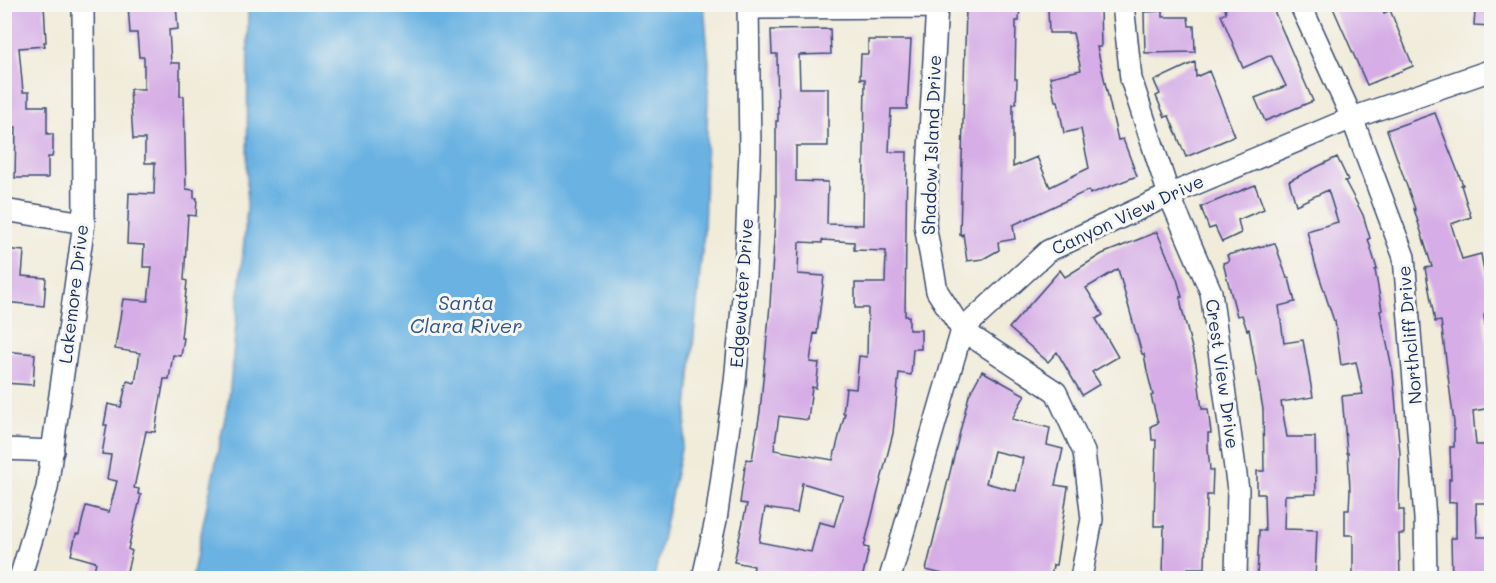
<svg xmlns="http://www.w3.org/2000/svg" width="1496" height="583" viewBox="0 0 1496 583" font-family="Mali,sans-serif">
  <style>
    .water { fill: #6ab2e2; stroke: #4270a0; stroke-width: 1.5 }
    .building { fill: #d6ade6; fill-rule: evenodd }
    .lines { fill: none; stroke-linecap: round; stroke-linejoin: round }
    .minor-casing { stroke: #3b4b71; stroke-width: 24 }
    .minor { stroke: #fff; stroke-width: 21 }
    .labels { text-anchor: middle; stroke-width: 6; stroke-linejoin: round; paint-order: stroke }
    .street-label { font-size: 18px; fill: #1b2f5e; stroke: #f6f6f2 }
    .water-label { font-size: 20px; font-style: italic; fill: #335686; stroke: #f6f6f2 }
  </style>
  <rect width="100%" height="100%" fill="#f6f6f2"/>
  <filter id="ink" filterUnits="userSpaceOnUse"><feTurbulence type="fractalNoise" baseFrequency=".0167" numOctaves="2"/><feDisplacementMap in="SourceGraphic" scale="12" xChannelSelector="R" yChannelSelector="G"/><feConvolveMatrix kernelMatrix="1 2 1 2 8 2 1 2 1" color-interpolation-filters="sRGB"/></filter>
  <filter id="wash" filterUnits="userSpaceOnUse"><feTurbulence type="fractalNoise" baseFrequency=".008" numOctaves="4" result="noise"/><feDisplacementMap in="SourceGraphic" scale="24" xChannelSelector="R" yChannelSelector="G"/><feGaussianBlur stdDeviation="1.35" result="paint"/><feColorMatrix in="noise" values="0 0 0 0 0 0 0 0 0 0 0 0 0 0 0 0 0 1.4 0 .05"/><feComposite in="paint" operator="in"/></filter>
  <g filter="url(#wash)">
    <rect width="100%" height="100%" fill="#f1ecda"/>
    <path class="water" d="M 248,5 L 704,5 L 709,63 L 704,231 L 685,430 L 654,578 L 192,578 L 229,398 L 247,209 Z"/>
    <g id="blocks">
      <path class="building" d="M 10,4 L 44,4 L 46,42 L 44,42 L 45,46 L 19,48 L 23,92 L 29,92 L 29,106 L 47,106 L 47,134 L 53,134 L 53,152 L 52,157 L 48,157 L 48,178 L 15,178 L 16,127 L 4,127 L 4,7 L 10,7 Z
        M 128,4 L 176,4 L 178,29 L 169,30 L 171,63 L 180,63 L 180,96 L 184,96 L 186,189 L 194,190 L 194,198 L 197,198 L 196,216 L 188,215 L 184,280 L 187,281 L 181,338 L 184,338 L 181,356 L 173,355 L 169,379 L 164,379 L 155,432 L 146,431 L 134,488 L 139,489 L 138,494 L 141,495 L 128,549 L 132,551 L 125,579 L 92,579 L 96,562 L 71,555 L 76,534 L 79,534 L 86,506 L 109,512 L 117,481 L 107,479 L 111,455 L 102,454 L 107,425 L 104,425 L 108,404 L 121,407 L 127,381 L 135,383 L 140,353 L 115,349 L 123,299 L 148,301 L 152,267 L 143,267 L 144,245 L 127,244 L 129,193 L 154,194 L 155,163 L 145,163 L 145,139 L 133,139 L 130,89 L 144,89 L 144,57 L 139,57 L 137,33 L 130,33 Z
        M 978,4 L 1020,4 L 1019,21 L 1016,21 L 1015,79 L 1017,79 L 1016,104 L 1013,104 L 1013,167 L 1037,157 L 1050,187 L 1089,168 L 1081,129 L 1064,133 L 1058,101 L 1055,101 L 1050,77 L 1081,70 L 1073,33 L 1049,33 L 1048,8 L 1100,8 L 1101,47 L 1097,47 L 1118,140 L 1123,139 L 1137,176 L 1090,194 L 1089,190 L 1013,225 L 1015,239 L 998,242 L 999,250 L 983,259 L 967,261 L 963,234 L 960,235 L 966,8 L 978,9 Z
        M 1234,4 L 1271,4 L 1313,101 L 1265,121 L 1255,98 L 1286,86 L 1271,55 L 1243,68 L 1221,15 L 1226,13 L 1225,9 Z
        M 1342,4 L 1380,4 L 1384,13 L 1390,10 L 1413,66 L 1367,85 L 1333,8 Z
        M 1163,11 L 1163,17 L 1188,17 L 1189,26 L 1194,26 L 1195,52 L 1145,53 L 1144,12 Z
        M 1475,11 L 1491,12 L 1491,26 L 1474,25 Z
        M 830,29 L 831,54 L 799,55 L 800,88 L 828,88 L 828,146 L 796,146 L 796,181 L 828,182 L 827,224 L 863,225 L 865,79 L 860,79 L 861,54 L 868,54 L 868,40 L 911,40 L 907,109 L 891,109 L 889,152 L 907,152 L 905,316 L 909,316 L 909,330 L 921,330 L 921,349 L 913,349 L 911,375 L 899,373 L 893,433 L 864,547 L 869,548 L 862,579 L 752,579 L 754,566 L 734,562 L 747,504 L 740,503 L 746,459 L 752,460 L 760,412 L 770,305 L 776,206 L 776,121 L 778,121 L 777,54 L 772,54 L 771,30 ZM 822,240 L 854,242 L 854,250 L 886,251 L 885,283 L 855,283 L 855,308 L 868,308 L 867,357 L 859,356 L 856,389 L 846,388 L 843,413 L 845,413 L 833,460 L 774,450 L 779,416 L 808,420 L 812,387 L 816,388 L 819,363 L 810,362 L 814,333 L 817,334 L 824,276 L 798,274 L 799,242 L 822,243 ZM 802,483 L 843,495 L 834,526 L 819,522 L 811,552 L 759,542 L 765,508 L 797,513 Z
        M 1195,62 L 1196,77 L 1209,71 L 1235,136 L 1186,157 L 1169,116 L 1165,117 L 1156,96 L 1160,94 L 1154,81 Z
        M 1435,113 L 1463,185 L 1461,185 L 1471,217 L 1451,224 L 1462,259 L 1481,254 L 1491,310 L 1491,311 L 1485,313 L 1484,316 L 1491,380 L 1491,408 L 1473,411 L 1476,445 L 1491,445 L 1491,503 L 1476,503 L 1477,537 L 1491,537 L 1491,579 L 1452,579 L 1451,538 L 1456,538 L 1456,502 L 1449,503 L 1449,479 L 1451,479 L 1450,447 L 1454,447 L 1454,423 L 1441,321 L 1435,322 L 1425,268 L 1432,267 L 1414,209 L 1415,209 L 1387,130 Z
        M 1337,157 L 1348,180 L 1345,181 L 1363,215 L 1370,238 L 1368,239 L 1377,269 L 1375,270 L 1382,310 L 1380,311 L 1393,372 L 1400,454 L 1399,510 L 1404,510 L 1404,534 L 1399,534 L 1400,579 L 1353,579 L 1353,535 L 1345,535 L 1345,510 L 1349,510 L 1350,490 L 1348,453 L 1347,453 L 1342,396 L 1363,394 L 1356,362 L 1341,365 L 1335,321 L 1334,321 L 1315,263 L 1307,231 L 1338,222 L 1328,190 L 1296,205 L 1289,181 Z
        M 1255,185 L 1264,209 L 1238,220 L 1241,233 L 1222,242 L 1215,227 L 1209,229 L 1201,207 Z
        M 1157,232 L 1177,279 L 1182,297 L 1180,297 L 1182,309 L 1196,364 L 1202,409 L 1208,409 L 1211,433 L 1208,433 L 1208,448 L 1210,470 L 1213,470 L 1212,495 L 1207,495 L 1205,568 L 1188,568 L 1188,579 L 1163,579 L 1164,526 L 1154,526 L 1156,440 L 1152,440 L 1151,426 L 1158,423 L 1151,396 L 1153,395 L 1147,371 L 1144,354 L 1142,354 L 1118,269 L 1086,288 L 1103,315 L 1096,319 L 1118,357 L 1092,372 L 1100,384 L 1082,395 L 1057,352 L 1048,362 L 1009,328 L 1060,270 L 1065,277 L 1102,254 Z
        M 1275,243 L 1287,278 L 1289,278 L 1295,302 L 1279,306 L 1284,343 L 1303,340 L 1313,397 L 1281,402 L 1287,437 L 1315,437 L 1316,494 L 1285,495 L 1284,529 L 1317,530 L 1315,579 L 1257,579 L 1259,530 L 1265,531 L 1264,494 L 1257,494 L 1257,471 L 1264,471 L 1263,409 L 1249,329 L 1247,330 L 1242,315 L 1237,316 L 1223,263 L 1229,261 L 1227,255 Z
        M 4,249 L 24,251 L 22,276 L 46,278 L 44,306 L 4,302 Z
        M 4,351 L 35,354 L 33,385 L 4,383 Z
        M 982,371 L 1025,395 L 1012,419 L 1050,428 L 1047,445 L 1063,449 L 1055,485 L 1068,487 L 1056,565 L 1053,565 L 1051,579 L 942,579 L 943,574 L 926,570 L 969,395 ZM 994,451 L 1023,458 L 1016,491 L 986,483 Z"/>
    </g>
  </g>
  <g filter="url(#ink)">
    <use href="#blocks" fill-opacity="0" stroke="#3b4b71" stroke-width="1.5"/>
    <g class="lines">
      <g class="minor-casing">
        <path id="minor" d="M 937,4 L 925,225 L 937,291 L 962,330 L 1056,392 L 1084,452 L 1092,519 L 1081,578
          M 1123,4 L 1131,79 L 1169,195 L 1211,292 L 1238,490 L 1236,578
          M 1300,4 L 1352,118 L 1404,257 L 1425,518 L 1426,578
          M 748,8 L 937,7
          M 4,210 L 84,223
          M 4,449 L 53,451
          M 20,578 L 47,488 L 84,223 L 83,4
          M 703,578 L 716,520 L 735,382 L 745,276 L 750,150 L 748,4
          M 890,578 L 962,330 L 1048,251 L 1169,195 L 1352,118 L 1492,70"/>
      </g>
      <use href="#minor" class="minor"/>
    </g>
  </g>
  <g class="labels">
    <g class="street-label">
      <text transform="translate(932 145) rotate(-88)" y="6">Shadow Island Drive</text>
      <text transform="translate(1128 215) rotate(-25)" y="6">Canyon View Drive</text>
      <text transform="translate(742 293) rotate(-86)" y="6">Edgewater Drive</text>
      <text transform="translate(74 294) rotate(-83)" y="6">Lakemore Drive</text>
      <text transform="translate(1410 335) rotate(-95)" y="6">Northcliff Drive</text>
      <text transform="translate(1222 374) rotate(82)" y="6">Crest View Drive</text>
    </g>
    <g class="water-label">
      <text x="466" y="310">Santa<tspan x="466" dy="23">Clara River</tspan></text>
    </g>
  </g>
  <rect width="1496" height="583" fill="none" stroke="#f6f6f2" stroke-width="24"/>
</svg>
